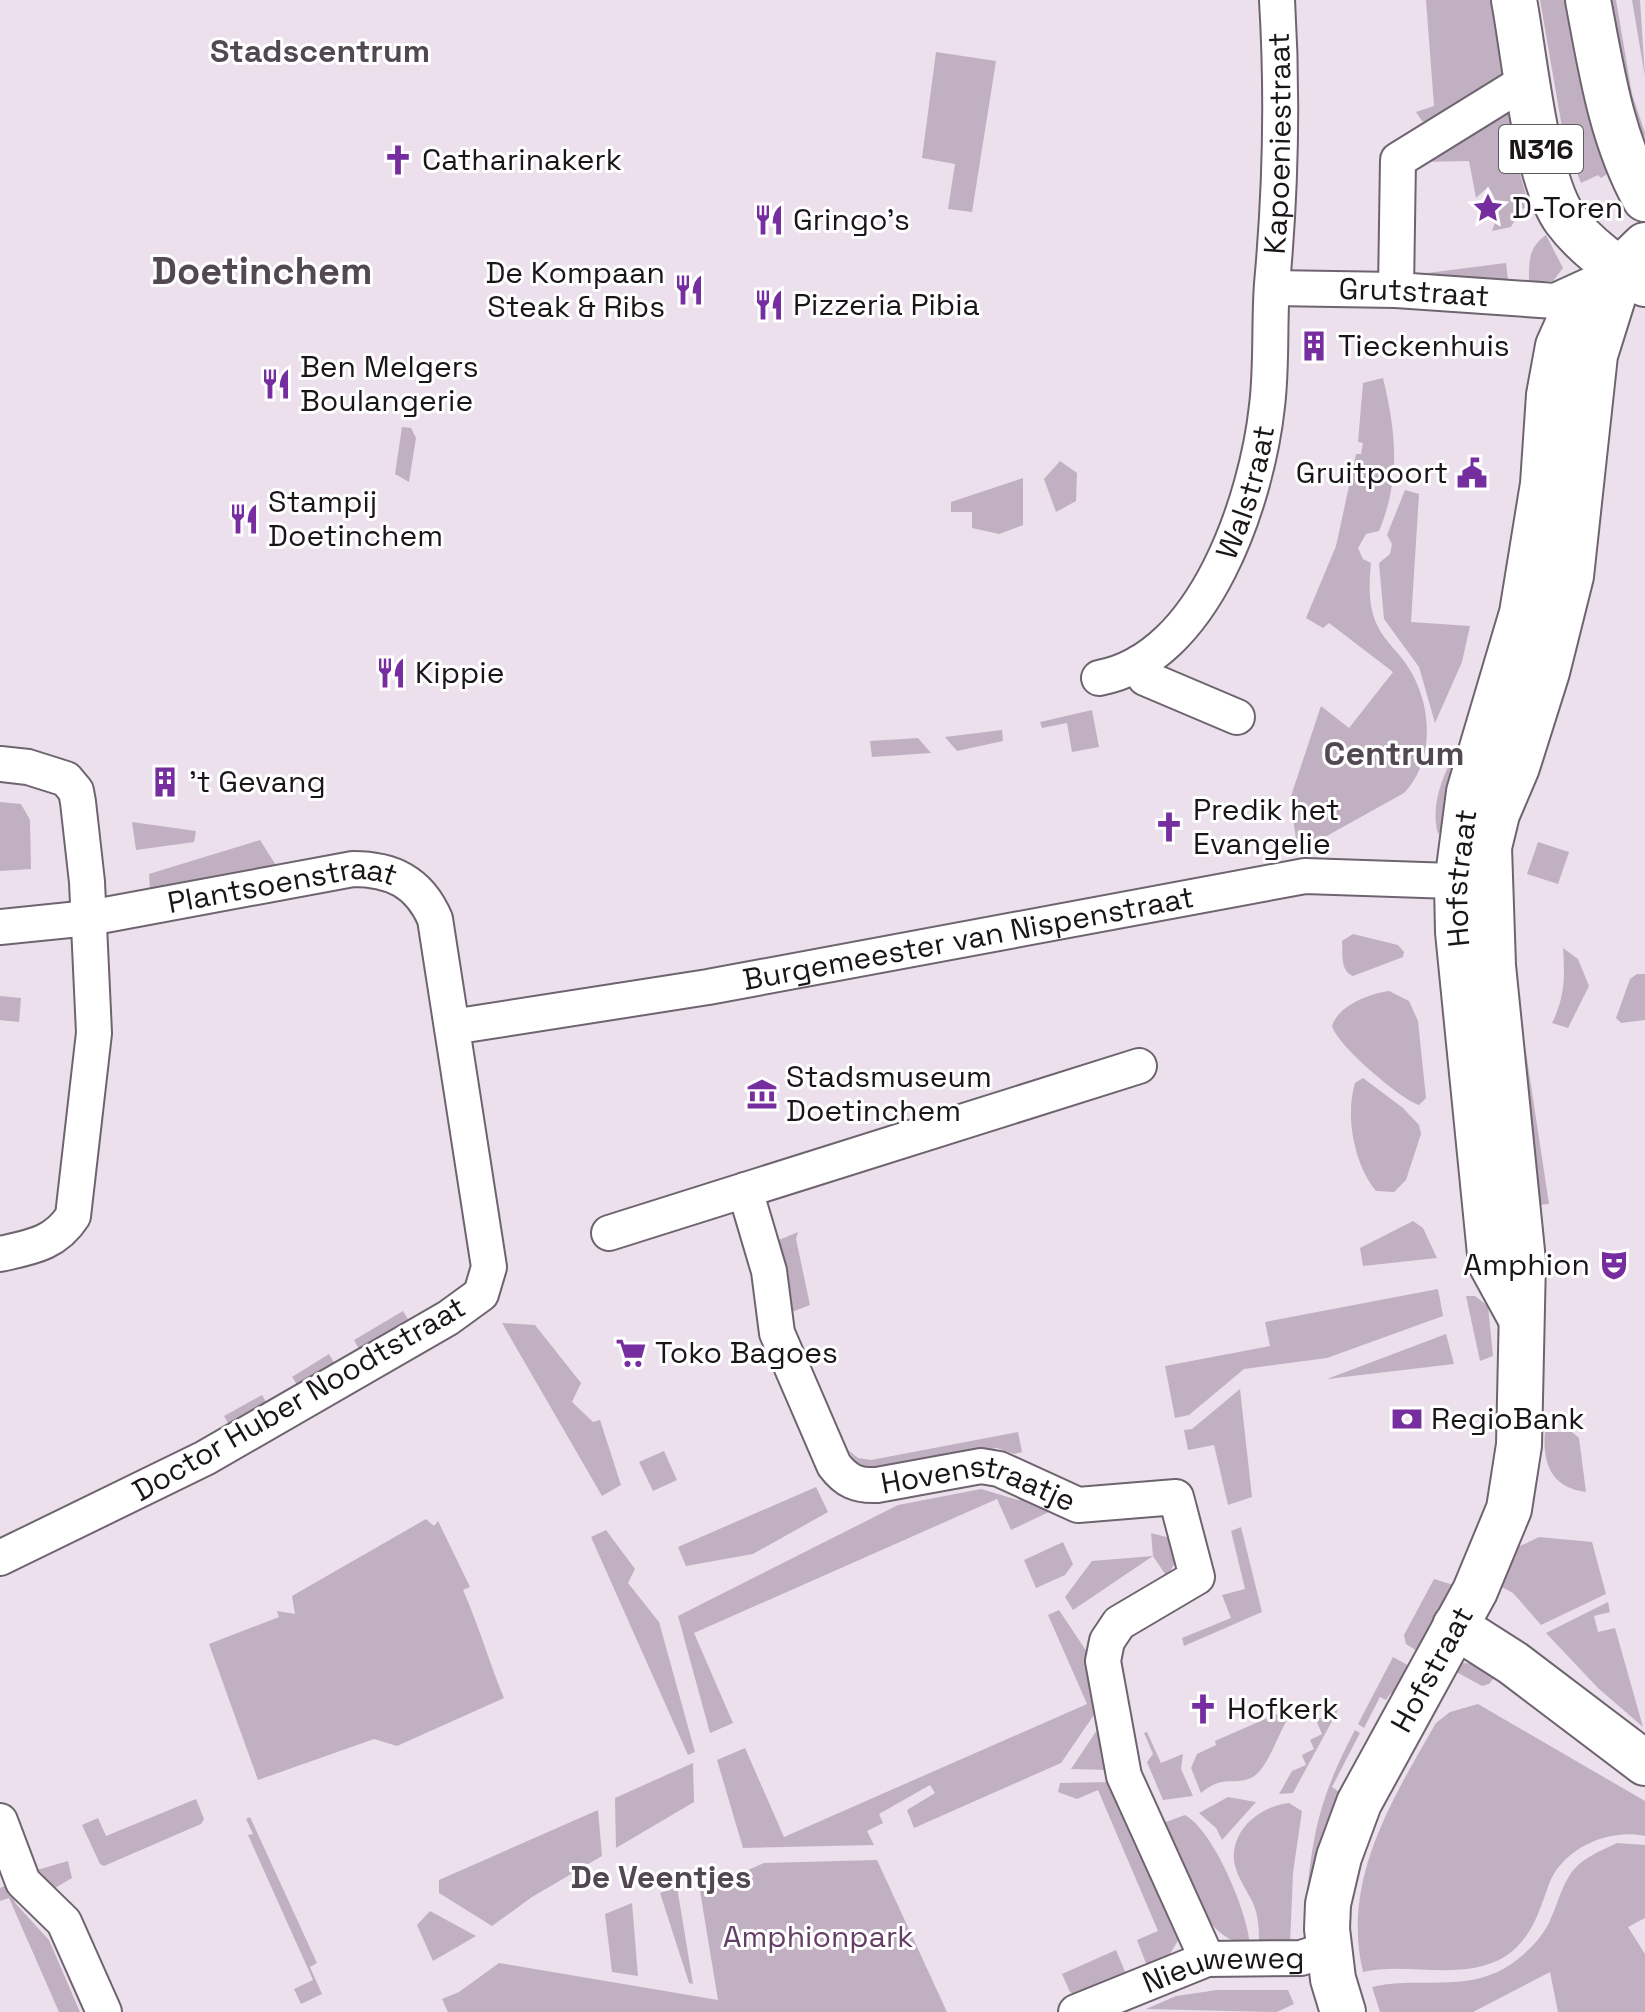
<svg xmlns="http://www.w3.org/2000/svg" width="1645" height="2012" viewBox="0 0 1645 2012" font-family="'Space Grotesk',sans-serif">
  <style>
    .green { fill: #c1b0c2 }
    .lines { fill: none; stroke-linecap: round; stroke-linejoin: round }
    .street-casing { stroke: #6e646f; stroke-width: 38 }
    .secondary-casing { stroke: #6e646f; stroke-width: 48 }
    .primary-casing { stroke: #6e646f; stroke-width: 48 }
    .street { stroke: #fff; stroke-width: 34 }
    .secondary { stroke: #fff; stroke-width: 44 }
    .primary { stroke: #fff; stroke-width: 44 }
    .labels { text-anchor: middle; stroke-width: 6; stroke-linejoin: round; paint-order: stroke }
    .shield { fill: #fff; stroke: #5e5b5e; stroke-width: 2 }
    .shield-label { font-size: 28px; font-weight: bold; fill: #191519 }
    .street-label { font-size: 30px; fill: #191519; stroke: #fff }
    .poi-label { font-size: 30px; fill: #191519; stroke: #fff; text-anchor: start }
    .park-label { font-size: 30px; fill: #643e66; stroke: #fff }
    .neighbourhood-label { font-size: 32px; font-weight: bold; fill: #514852; stroke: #fff }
    .quarter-label { font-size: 34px; font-weight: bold; fill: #514852; stroke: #fff }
    .district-label { font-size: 38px; font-weight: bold; fill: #514852; stroke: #fff }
  </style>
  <rect width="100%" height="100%" fill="#ece0ed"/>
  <path class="green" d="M 1426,0 L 1493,0 L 1504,73 L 1498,83 L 1431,123 L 1422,121 L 1416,112 L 1434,106 Z
    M 1540,0 L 1571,0 L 1593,134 L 1607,174 L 1601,178 L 1598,175 L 1581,183 L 1564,139 Z
    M 1607,0 L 1616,0 L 1632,94 L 1645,133 L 1643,153 Z
    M 1632,0 L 1640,0 L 1645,77 Z
    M 936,52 L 996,61 L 972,212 L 948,209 L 955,164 L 922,158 Z
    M 1510,105 L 1514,151 L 1529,207 L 1521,209 L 1511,227 L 1492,231 C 1499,214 1499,202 1488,187 L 1476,198 L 1469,161 L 1418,162 Z
    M 1546,235 L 1563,268 L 1553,281 L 1529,281 C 1529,261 1528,248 1546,235 Z
    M 1506,263 L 1508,280 L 1504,282 L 1425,277 L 1427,273 Z
    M 1383,378 C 1396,432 1401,478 1379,531 L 1366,534 L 1358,548 L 1363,559 L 1371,563 C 1369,583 1368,606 1377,625 C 1385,642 1401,654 1410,670 C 1432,706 1435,761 1404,793 L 1298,852 L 1290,799 L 1321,706 L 1349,728 L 1393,672 L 1329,623 L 1323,628 L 1306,618 L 1336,546 L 1356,454 L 1361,454 L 1363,443 L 1358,442 L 1363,383 Z
    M 402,427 L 411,428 L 416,438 L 409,482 L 395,474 Z
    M 1060,461 L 1077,473 L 1076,501 L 1056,512 L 1044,479 Z
    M 1023,478 L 1023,525 L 999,534 L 972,528 L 972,512 L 951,512 L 951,502 Z
    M 1405,490 L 1419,494 L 1411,622 L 1470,626 L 1462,662 L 1435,723 L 1419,667 L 1384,619 L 1379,563 L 1390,554 L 1392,544 L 1387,535 Z
    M 1092,710 L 1099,747 L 1072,752 L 1067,723 L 1042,728 L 1040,722 Z
    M 1002,730 L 1003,741 L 957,751 L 945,737 Z
    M 1471,730 L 1450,820 L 1438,834 C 1428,799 1450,757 1471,730 Z
    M 918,738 L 931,753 L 872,757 L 870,741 Z
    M 0,802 L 21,804 L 30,820 L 31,869 L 0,871 Z
    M 132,822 L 196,831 L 194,842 L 136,850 Z
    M 260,840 L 277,867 L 150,890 L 149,874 Z
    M 1538,842 L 1569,852 L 1558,884 L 1527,874 Z
    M 1353,934 L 1398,945 L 1404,952 L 1403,957 L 1353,976 C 1340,971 1343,954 1342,941 Z
    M 1563,948 L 1578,959 L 1589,986 L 1568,1028 L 1552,1023 C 1565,997 1565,976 1563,948 Z
    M 1637,974 L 1645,974 L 1645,1020 L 1621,1023 L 1616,1018 L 1630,979 Z
    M 1389,991 L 1409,1001 L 1418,1021 L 1426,1098 L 1419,1105 C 1399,1098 1337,1045 1332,1026 C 1339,1005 1369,994 1389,991 Z
    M 0,996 L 21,998 L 19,1022 L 0,1020 Z
    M 1518,1000 L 1549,1204 L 1526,1206 Z
    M 1363,1078 L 1403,1108 L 1419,1125 L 1421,1134 L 1406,1180 L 1394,1192 L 1376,1191 C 1354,1164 1345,1116 1355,1083 Z
    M 1413,1221 L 1423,1228 L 1437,1258 L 1363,1266 L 1360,1248 Z
    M 798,1232 L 796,1239 L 810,1305 L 789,1313 L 779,1240 Z
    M 1438,1289 L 1443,1316 L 1327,1358 L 1244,1369 L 1189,1415 L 1175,1418 L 1165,1366 L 1270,1346 L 1265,1322 Z
    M 1466,1296 L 1475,1296 L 1488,1306 L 1493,1356 L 1480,1361 Z
    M 403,1311 L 411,1324 L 362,1355 L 354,1340 Z
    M 502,1323 L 535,1325 L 581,1383 L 572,1402 L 593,1422 L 600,1420 L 621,1485 L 602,1496 Z
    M 1446,1334 L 1454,1364 L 1327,1379 Z
    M 329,1354 L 338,1369 L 301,1391 L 292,1377 Z
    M 1240,1389 L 1252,1497 L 1228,1505 L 1214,1445 L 1188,1450 L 1184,1430 L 1192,1429 Z
    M 262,1395 L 270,1409 L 232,1430 L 224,1416 Z
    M 1018,1432 L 1022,1452 L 1014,1454 L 997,1448 L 869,1470 L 858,1466 L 848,1450 L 858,1458 L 871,1460 Z
    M 1545,1432 L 1572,1432 L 1579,1438 L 1586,1492 C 1552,1488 1542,1464 1545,1432 Z
    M 664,1451 L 677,1480 L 653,1491 L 639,1462 Z
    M 816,1487 L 828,1512 L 753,1554 L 686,1566 L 678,1547 Z
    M 981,1489 L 1018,1500 L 1029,1497 L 1049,1512 L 1011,1530 L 997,1499 L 694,1633 L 733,1723 L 710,1733 L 678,1616 L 898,1505 Z
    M 426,1519 L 434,1526 L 438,1521 L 470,1587 L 463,1590 C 479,1626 489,1662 504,1698 L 397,1746 L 374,1739 L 258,1780 L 209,1644 L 279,1617 L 277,1611 L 295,1614 L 292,1596 Z
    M 1241,1527 L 1262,1612 L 1184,1646 L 1182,1638 L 1231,1618 L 1222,1595 L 1245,1589 L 1231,1531 Z
    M 606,1530 L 635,1569 L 628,1583 L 659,1622 L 695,1752 L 688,1755 L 591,1537 Z
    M 1151,1533 L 1170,1538 L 1178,1557 L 1167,1577 L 1153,1556 L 1073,1610 L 1065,1597 L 1092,1561 L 1153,1556 Z
    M 1539,1537 L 1592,1542 L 1606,1594 L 1541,1625 L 1513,1593 L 1500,1586 L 1518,1547 Z
    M 1063,1542 L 1073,1564 L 1065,1575 L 1036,1588 L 1024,1560 Z
    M 1434,1579 L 1457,1586 L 1420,1653 L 1406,1644 L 1404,1635 Z
    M 1608,1602 L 1610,1612 L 1594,1616 L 1598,1632 L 1615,1628 L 1643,1727 L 1598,1688 L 1546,1633 Z
    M 1059,1610 L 1089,1655 L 1096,1712 L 1061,1763 L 914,1828 L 907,1810 L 935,1793 L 930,1785 L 879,1814 L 883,1823 L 867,1831 L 874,1845 L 743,1848 L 717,1760 L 745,1748 L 784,1837 L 1087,1704 L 1048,1615 Z
    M 1393,1657 L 1413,1668 L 1403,1688 L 1390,1694 L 1386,1700 L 1380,1697 L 1364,1728 L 1358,1724 Z
    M 1463,1663 L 1477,1664 L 1498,1673 L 1489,1684 L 1482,1686 L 1451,1669 Z
    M 1478,1704 L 1645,1801 L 1645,1836 C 1609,1828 1563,1848 1549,1884 C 1539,1912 1532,1938 1506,1956 C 1463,1983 1406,1961 1363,1972 C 1341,1880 1392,1800 1436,1723 L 1450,1712 Z
    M 1338,1710 L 1293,1793 L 1279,1794 L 1292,1771 L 1306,1765 L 1302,1755 L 1314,1749 L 1310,1740 L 1322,1734 L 1316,1720 Z
    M 1281,1712 L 1286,1722 C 1277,1737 1266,1772 1251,1778 C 1231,1786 1224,1774 1201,1793 L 1191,1768 L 1197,1754 L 1216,1745 L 1215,1741 Z
    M 1100,1728 L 1109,1770 L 1071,1769 L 1097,1730 Z
    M 1355,1730 L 1360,1733 L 1332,1787 L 1338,1791 L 1342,1805 L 1312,1914 L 1305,1914 C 1312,1836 1318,1800 1355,1730 Z
    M 1147,1732 L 1161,1763 L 1183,1754 L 1181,1769 L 1193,1796 L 1163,1800 L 1147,1762 L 1153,1754 L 1144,1733 Z
    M 693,1763 L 694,1802 L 616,1848 L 615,1798 Z
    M 1113,1782 L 1179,1939 L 1170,1954 L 1147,1966 L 1137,1940 L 1158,1931 L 1098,1790 L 1077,1799 L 1058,1792 L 1060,1783 Z
    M 1228,1797 L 1256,1802 L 1222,1840 L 1216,1828 L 1199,1813 Z
    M 196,1799 L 204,1819 L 201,1824 L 104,1866 L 100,1864 L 82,1825 L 98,1818 L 106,1836 Z
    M 1289,1803 L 1302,1811 L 1293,1873 L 1290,1945 L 1259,1945 C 1259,1930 1259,1915 1252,1901 C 1246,1889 1236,1875 1234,1861 C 1231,1829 1261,1806 1289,1803 Z
    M 598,1810 L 602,1856 L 532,1897 L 492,1926 L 439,1893 L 439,1880 Z
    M 1185,1815 C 1214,1831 1248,1913 1250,1945 C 1199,1941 1181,1864 1163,1823 Z
    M 250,1817 L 317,1963 L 310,1967 L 322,1994 L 301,2004 L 294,1989 L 313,1980 L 248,1835 L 253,1834 L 246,1819 Z
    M 1617,1843 L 1645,1845 L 1645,1918 L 1628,1927 L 1645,1954 L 1645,2012 L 1558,2012 L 1550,1972 L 1473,2012 L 1380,2012 L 1372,1987 C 1411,1977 1457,1990 1495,1973 C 1516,1964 1543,1940 1551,1918 C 1558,1903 1561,1888 1571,1873 C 1582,1858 1600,1851 1617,1843 Z
    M 877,1860 L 947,2012 L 448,2012 L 442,1999 L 459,1992 L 499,1963 L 718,2000 L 700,1891 L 746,1875 L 748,1870 L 764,1863 Z
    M 68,1861 L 72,1878 L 55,1888 L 40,1887 L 30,1872 Z
    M 7,1885 L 16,1904 L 49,1940 L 80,2012 L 59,2012 L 9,1898 L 0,1901 L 0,1888 Z
    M 677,1887 L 693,1984 L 689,1983 L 660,1893 Z
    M 632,1903 L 638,1976 L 612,1972 L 605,1914 Z
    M 430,1911 L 476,1936 L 433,1961 L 417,1925 Z
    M 1116,1950 L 1126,1974 L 1077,1996 L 1070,1992 L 1062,1974 Z
    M 1217,1990 L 1288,1990 L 1294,2004 L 1277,2012 L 1146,2009 L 1176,1996 Z"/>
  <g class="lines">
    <g class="street-casing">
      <g id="street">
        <path id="s1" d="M 1272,288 L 1396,290 L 1555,301 L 1599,281"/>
        <path d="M 1396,290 L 1398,160 L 1529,79"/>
        <path d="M 1139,663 L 1145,678 L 1237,717"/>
        <path id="s2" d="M 1099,678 C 1205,659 1257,499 1267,406 C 1272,365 1269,325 1272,284 C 1281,186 1283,99 1277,0"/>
        <path d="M 0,764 L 28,767 L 66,779 L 76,791 L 78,802 L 87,882 L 94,1033 L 73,1216 C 55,1244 31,1247 0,1254"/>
        <path id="s3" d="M 0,927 L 89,918 L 353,869 C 392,869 419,882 435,919 L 489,1267 L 481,1294 L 448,1318 L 205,1458 L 0,1558"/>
        <path id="s4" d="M 452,1027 L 708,987 L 1305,876 L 1482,882"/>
        <path id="s5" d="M 745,1190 L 769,1271 L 777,1333 L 834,1465 C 846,1481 857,1486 877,1485 L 981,1466 L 999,1469 L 1078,1505 L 1176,1497 L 1197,1577 L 1119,1623 L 1107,1641 L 1103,1661 L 1124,1776 L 1207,1959"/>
        <path d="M 609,1233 L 1139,1066"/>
        <path d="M 0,1821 L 23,1882 L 64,1922 L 104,2012"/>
        <path id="s6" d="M 1076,2012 L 1207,1959 L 1301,1958 L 1329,1949"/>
      </g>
    </g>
    <g class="secondary-casing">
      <g id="secondary">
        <path id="s7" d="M 1520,1317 L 1491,1264 L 1458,932 L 1457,884 L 1469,792 L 1522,613 L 1543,484 L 1549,395 L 1558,346 L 1571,317 L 1645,245"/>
        <path d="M 1455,1626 L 1513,1663 L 1645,1763"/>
        <path id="s8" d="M 1343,2012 L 1333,1979 L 1327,1929 L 1328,1904 L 1339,1857 L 1359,1803 L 1475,1591 L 1509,1509 L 1519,1445 L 1523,1261 L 1493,966 L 1489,847 L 1497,814 L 1517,767 L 1547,672 L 1571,576 L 1595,355 L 1621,272"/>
      </g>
    </g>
    <g class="primary-casing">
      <path id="primary" d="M 1514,0 C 1524,52 1536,180 1565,219 C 1584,245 1617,270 1645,284
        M 1588,0 C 1601,68 1611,138 1645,199"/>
    </g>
    <use href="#street" class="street"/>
    <use href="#secondary" class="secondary"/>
    <use href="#primary" class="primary"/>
  </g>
  <defs>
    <g id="church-bare" transform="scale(2.4)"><path d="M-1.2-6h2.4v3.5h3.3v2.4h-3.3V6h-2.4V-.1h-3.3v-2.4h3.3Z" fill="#762da0" stroke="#fff" stroke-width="2.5" paint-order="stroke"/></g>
    <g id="sight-bare" transform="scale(2.4)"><path d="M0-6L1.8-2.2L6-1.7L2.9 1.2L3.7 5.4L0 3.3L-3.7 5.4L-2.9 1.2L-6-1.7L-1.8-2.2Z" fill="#762da0" stroke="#fff" stroke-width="2.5" paint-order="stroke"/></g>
    <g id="restaurant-bare" transform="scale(2.4)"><path d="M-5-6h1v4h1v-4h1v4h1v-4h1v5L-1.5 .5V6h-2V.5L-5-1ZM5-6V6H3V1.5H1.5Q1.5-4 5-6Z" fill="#762da0" stroke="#fff" stroke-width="2.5" paint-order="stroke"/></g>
    <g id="building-bare" transform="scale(2.4)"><path d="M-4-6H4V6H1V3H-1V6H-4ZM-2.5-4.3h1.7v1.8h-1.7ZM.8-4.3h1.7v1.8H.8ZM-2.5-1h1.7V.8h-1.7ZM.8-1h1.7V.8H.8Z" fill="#762da0" stroke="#fff" stroke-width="2.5" paint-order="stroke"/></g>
    <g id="civic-bare" transform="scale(2.4)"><path d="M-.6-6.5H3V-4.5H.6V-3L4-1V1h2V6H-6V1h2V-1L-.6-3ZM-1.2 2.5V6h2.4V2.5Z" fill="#762da0" stroke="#fff" stroke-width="2.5" paint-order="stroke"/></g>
    <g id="museum-bare" transform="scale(2.4)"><path d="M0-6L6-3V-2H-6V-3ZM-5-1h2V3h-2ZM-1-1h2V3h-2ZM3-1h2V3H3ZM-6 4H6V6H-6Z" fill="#762da0" stroke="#fff" stroke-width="2.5" paint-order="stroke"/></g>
    <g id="theatre-bare" transform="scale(2.4)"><path d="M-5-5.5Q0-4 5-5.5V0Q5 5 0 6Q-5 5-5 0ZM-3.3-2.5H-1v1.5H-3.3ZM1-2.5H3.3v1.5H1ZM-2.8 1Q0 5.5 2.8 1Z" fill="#762da0" stroke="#fff" stroke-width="2.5" paint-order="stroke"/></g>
    <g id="supermarket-bare" transform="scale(2.4)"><path d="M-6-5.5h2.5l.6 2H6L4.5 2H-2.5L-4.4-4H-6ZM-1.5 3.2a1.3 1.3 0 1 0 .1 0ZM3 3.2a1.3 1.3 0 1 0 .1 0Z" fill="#762da0" stroke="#fff" stroke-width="2.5" paint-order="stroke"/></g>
    <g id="bank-bare" transform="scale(2.4)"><path d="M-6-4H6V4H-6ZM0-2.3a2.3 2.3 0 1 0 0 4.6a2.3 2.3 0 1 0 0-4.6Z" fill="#762da0" stroke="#fff" stroke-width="2.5" paint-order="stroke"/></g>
  </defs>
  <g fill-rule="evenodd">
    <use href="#church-bare" x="398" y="160"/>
    <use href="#sight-bare" x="1488" y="208"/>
    <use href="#restaurant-bare" x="769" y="220"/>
    <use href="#restaurant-bare" x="689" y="290"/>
    <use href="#restaurant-bare" x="769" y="305"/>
    <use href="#building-bare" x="1314" y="346"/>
    <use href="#restaurant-bare" x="276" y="384"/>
    <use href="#civic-bare" x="1472" y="473"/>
    <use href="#restaurant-bare" x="244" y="519"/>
    <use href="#restaurant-bare" x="391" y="673"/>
    <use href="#building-bare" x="165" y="782"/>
    <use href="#church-bare" x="1169" y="827"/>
    <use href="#museum-bare" x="762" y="1094"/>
    <use href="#theatre-bare" x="1614" y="1265"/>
    <use href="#supermarket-bare" x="631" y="1353"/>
    <use href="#bank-bare" x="1407" y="1419"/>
    <use href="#church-bare" x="1203" y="1709"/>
  </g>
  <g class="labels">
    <rect class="shield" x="1499" y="125" width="84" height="48" rx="6"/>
    <g class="shield-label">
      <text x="1541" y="159">N316</text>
    </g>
    <g class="street-label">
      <text dy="10" stroke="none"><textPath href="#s2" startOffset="602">Kapoeniestraat</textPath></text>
      <text dy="10" stroke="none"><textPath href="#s1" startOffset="142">Grutstraat</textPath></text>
      <text dy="10" stroke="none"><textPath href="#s2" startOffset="250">Walstraat</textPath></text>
      <text dy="10" stroke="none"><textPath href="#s7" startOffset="448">Hofstraat</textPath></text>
      <text dy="10" stroke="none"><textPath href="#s3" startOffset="286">Plantsoenstraat</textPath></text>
      <text dy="10" stroke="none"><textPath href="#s4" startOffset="524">Burgemeester van Nispenstraat</textPath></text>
      <text transform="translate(299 1399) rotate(-30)" y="10">Doctor Huber Noodtstraat</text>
      <text dy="10" stroke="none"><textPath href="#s5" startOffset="446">Hovenstraatje</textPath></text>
      <text dy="10" stroke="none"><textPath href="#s8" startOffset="368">Hofstraat</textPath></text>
      <text dy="10" stroke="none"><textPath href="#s6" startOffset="156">Nieuweweg</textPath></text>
    </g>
    <g class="poi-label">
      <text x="422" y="170">Catharinakerk</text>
      <text x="1512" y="218">D-Toren</text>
      <text x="793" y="230">Gringo's</text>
      <text x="665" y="283" text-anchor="end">De Kompaan<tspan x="665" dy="34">Steak &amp; Ribs</tspan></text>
      <text x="793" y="315">Pizzeria Pibia</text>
      <text x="1338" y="356">Tieckenhuis</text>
      <text x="300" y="377">Ben Melgers<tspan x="300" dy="34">Boulangerie</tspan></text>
      <text x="1448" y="483" text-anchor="end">Gruitpoort</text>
      <text x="268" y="512">Stampij<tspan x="268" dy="34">Doetinchem</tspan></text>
      <text x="415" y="683">Kippie</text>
      <text x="189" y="792">'t Gevang</text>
      <text x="1193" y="820">Predik het<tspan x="1193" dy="34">Evangelie</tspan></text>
      <text x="786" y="1087">Stadsmuseum<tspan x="786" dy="34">Doetinchem</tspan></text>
      <text x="1590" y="1275" text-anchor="end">Amphion</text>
      <text x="655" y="1363">Toko Bagoes</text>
      <text x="1431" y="1429">RegioBank</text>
      <text x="1227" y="1719">Hofkerk</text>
    </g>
    <g class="park-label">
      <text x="818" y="1947">Amphionpark</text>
    </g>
    <g class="neighbourhood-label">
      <text x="320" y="62">Stadscentrum</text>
      <text x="661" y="1888">De Veentjes</text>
    </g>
    <g class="quarter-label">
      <text x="1394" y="765">Centrum</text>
    </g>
    <g class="district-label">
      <text x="262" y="284">Doetinchem</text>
    </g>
  </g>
</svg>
